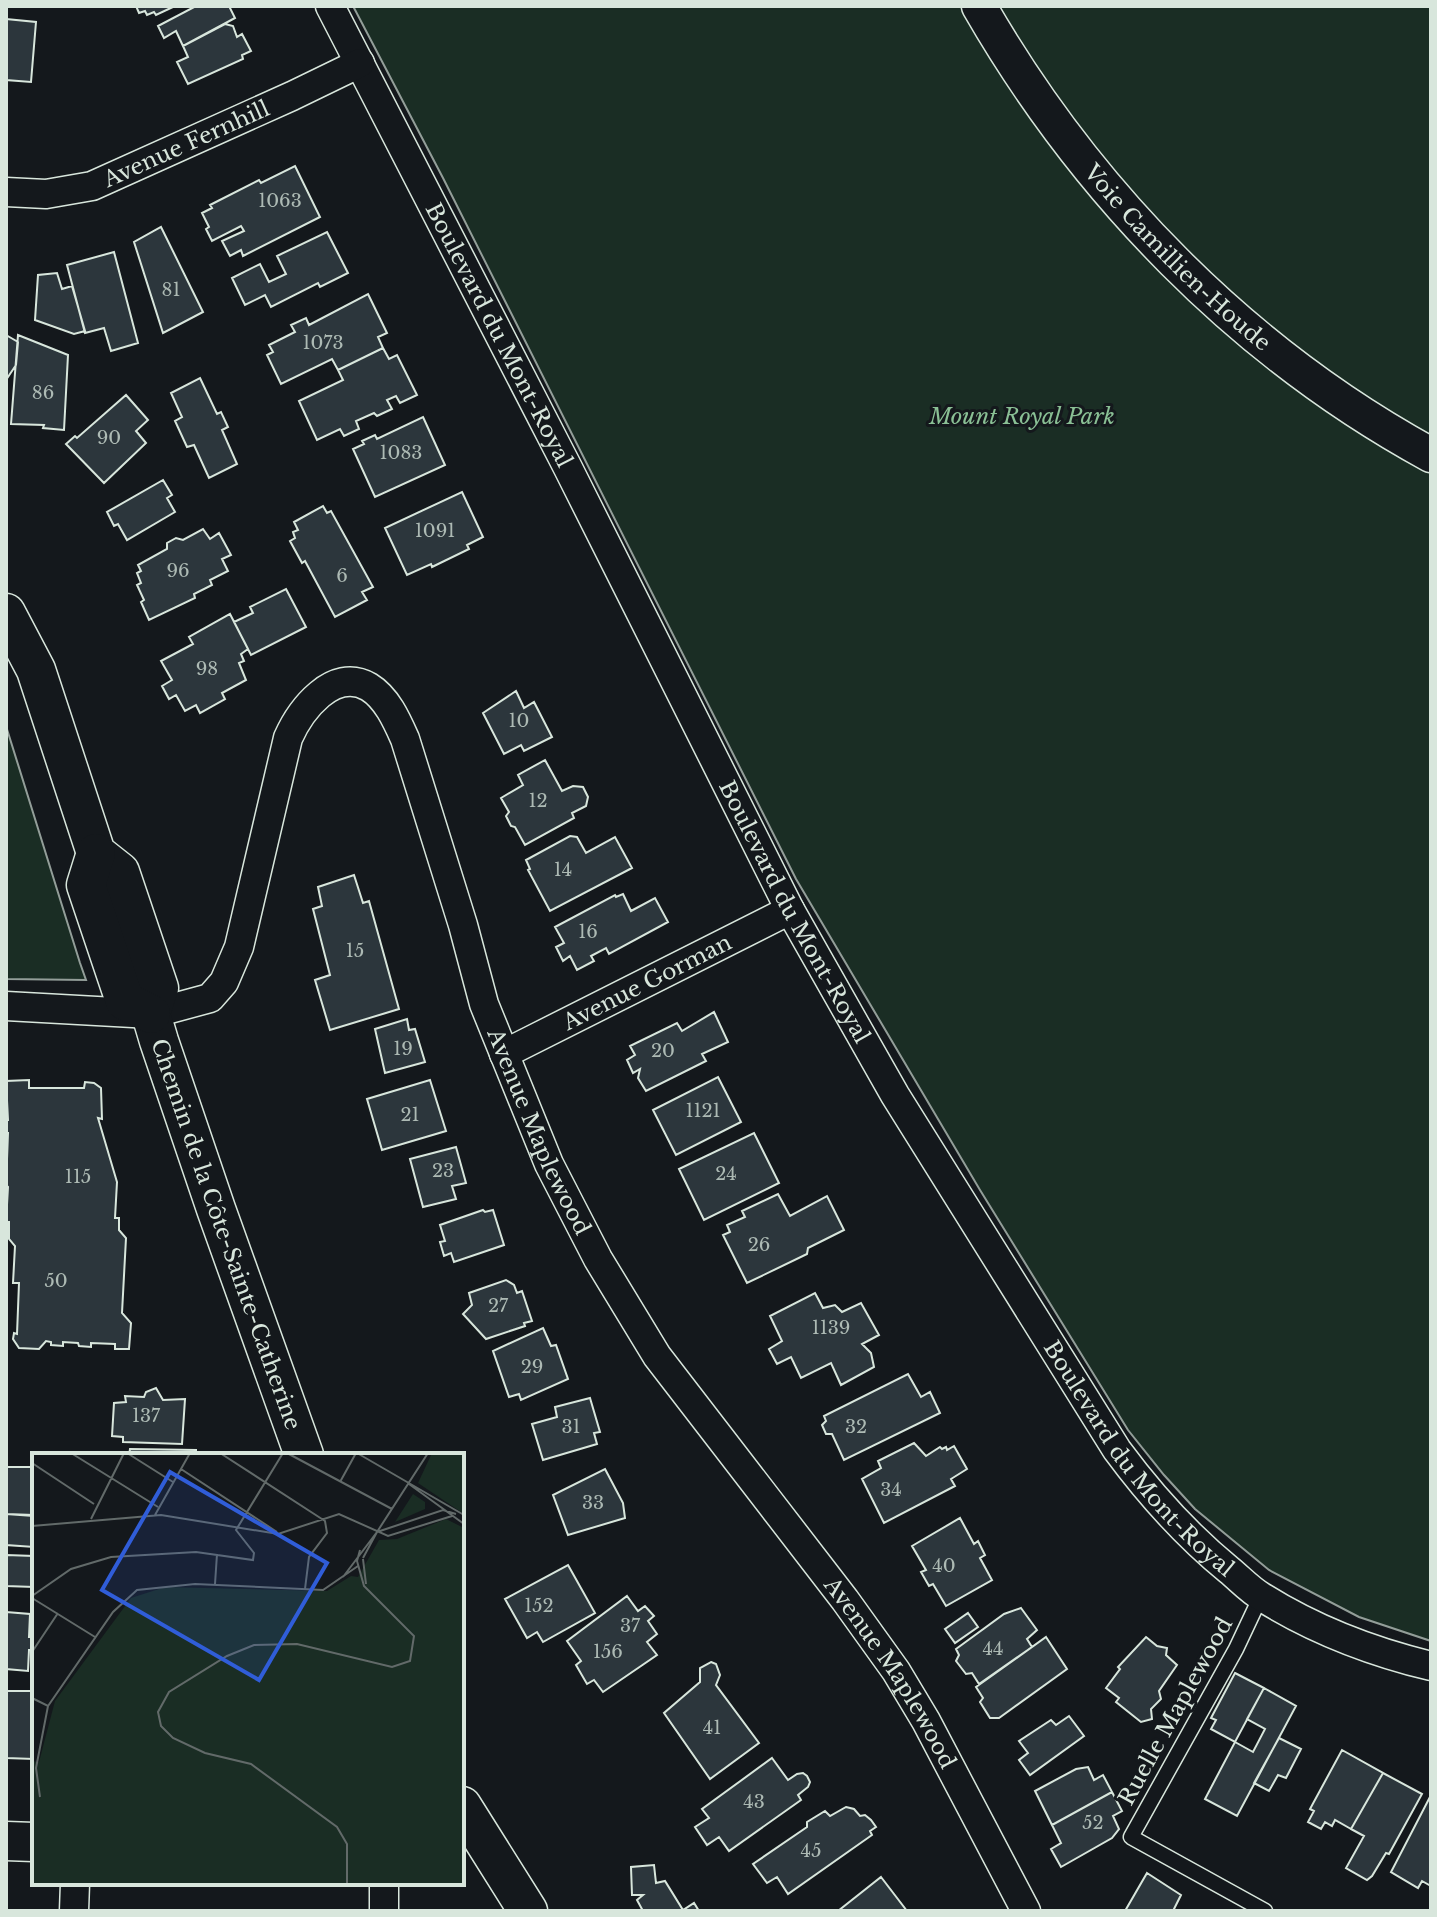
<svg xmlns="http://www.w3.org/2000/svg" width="1437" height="1917" viewBox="0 0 1437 1917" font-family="'Libre Baskerville',serif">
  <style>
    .green { fill: #1a2d24; stroke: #939e99; stroke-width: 2 }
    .building { fill: #2c363c; stroke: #d8e6dc; stroke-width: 2 }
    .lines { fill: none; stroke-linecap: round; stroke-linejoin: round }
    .service-casing { stroke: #d8e6dc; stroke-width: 17 }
    .minor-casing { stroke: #d8e6dc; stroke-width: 31 }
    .tertiary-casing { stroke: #d8e6dc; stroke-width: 37 }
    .secondary-casing { stroke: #d8e6dc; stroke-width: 41 }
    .service { stroke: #14181c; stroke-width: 14 }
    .minor { stroke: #14181c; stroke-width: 28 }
    .tertiary { stroke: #14181c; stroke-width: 34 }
    .secondary { stroke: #14181c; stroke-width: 38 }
    .labels { text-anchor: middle; stroke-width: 6; stroke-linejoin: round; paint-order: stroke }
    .number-label { font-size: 18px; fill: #adbab4 }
    .street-label { font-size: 22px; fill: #d8e6dc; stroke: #14181c }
    .park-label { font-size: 22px; font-style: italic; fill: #8ac095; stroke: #14181c }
    .inset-road { fill: none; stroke: #626a69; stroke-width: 2 }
    .view { fill: #305dd8; fill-opacity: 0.15; stroke: #305dd8; stroke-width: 4 }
    .inset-edge { fill: none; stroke: #d8e6dc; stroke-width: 4 }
  </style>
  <rect width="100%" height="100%" fill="#14181c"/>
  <path class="green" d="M 353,6 L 1431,6 L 1431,1641 L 1359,1617 L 1269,1570 L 1195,1509 L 1164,1475 L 1128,1430 L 980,1190 L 796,879 L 443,178 Z
    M 6,726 L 80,963 L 86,980 L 6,979 Z"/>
  <path class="building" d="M 136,6 L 175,6 L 156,15 L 154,12 L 147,15 L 145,11 L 139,13 Z
    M 196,6 L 229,6 L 235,18 L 183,46 L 176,31 L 164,38 L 158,26 Z
    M 6,19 L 36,22 L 31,82 L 6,80 Z
    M 225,24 L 233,26 L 237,37 L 242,34 L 251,51 L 242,55 L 243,59 L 188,84 L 177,62 L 188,57 L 183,46 Z
    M 295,166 L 320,217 L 243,256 L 241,250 L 230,256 L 222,241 L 244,231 L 241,226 L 212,241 L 206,229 L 209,227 L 202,213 L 212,208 L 210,205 L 259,180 L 261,183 Z
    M 161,227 L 203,312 L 163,333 L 134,242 Z
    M 327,232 L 348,273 L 320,287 L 318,283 L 271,307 L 265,295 L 245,305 L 232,278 L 260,264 L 269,282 L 286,274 L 277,256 Z
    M 114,252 L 138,343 L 111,351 L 104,328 L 85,333 L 67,265 Z
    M 57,273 L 62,289 L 72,286 L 85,331 L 74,334 L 35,320 L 38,275 Z
    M 368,294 L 387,333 L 378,337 L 383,348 L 338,370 L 332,359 L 281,384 L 267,355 L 273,352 L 269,345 L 295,332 L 291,325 L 306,318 L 309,325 Z
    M 6,335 L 18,342 L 16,365 L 6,380 Z
    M 18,335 L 68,355 L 64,430 L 43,428 L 44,425 L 11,424 Z
    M 383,348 L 389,359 L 397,355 L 417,395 L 400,403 L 396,396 L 387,400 L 392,409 L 377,416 L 374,413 L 356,421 L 359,429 L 344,436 L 340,429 L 317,440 L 299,401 L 343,380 L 338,370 Z
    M 200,378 L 217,414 L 221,412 L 228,427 L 222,430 L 237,464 L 209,478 L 194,445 L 187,447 L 175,421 L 182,417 L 171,393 Z
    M 126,395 L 148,420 L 136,431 L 146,443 L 104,483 L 66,444 L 75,436 L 77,438 Z
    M 423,417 L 445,465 L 375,497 L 353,449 L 364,444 L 362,441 L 375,435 L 377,439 Z
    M 163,480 L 172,495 L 167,498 L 175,512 L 127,540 L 118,524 L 114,526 L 107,512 Z
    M 462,492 L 483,537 L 467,545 L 469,549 L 432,567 L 431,564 L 407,575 L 385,528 Z
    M 323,506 L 327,513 L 331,511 L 373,587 L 362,592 L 367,600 L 335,617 L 305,561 L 302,563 L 290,541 L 295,538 L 293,532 L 298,530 L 294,522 Z
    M 203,529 L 210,539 L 219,533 L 231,555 L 222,559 L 228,571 L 210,580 L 212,585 L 194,594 L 195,598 L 149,620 L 141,602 L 144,600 L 137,585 L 141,583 L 137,573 L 141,571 L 138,565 L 167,549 L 167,543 L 176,538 L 183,540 Z
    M 286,589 L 306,627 L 251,655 L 234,622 L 253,613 L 250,607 Z
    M 230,614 L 248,649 L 241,654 L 244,661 L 239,663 L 246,680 L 222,693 L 225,699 L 200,713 L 196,705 L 185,711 L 176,695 L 169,699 L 162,686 L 172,680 L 161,661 L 193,644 L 189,637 Z
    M 516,691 L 524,708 L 534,702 L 552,737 L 524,751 L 521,745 L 504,754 L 483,713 Z
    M 545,760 L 562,791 L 573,786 L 583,787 L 588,797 L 586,806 L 572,813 L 574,818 L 525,845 L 515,827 L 511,826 L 506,816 L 509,812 L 501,798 L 523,785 L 518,775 Z
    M 570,836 L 577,837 L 586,853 L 615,837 L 632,868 L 550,911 L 528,870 L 530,869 L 526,860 Z
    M 354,875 L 363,903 L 369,901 L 399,1009 L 330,1030 L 315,980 L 330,975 L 313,909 L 322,906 L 318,887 Z
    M 623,894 L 631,911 L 655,898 L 668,922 L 609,954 L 606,948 L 591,956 L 594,961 L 577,970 L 570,956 L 563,961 L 556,947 L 564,943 L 555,927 L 615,895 L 616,897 Z
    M 714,1012 L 728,1042 L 702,1054 L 706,1061 L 646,1091 L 638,1078 L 640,1069 L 633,1073 L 627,1060 L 635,1055 L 630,1046 L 677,1023 L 682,1031 Z
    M 407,1019 L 409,1030 L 415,1029 L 425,1062 L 385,1073 L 375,1029 Z
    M 718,1077 L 741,1122 L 676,1155 L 653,1110 Z
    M 29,1080 L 29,1088 L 84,1088 L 85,1082 L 94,1083 L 101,1088 L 102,1119 L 98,1118 L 117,1182 L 115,1218 L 119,1218 L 119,1230 L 126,1238 L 122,1313 L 131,1323 L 129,1349 L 115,1349 L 115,1344 L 91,1343 L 91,1347 L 79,1346 L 78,1343 L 63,1342 L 63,1346 L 51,1345 L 51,1342 L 46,1341 L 39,1349 L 19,1348 L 13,1339 L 14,1333 L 17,1334 L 19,1283 L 13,1283 L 15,1246 L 9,1239 L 9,1222 L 6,1222 L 8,1187 L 6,1185 L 8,1133 L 6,1133 L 6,1120 L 8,1120 L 6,1081 Z
    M 430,1080 L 446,1131 L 382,1150 L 367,1099 Z
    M 754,1133 L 779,1183 L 704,1220 L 679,1169 Z
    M 456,1147 L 466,1183 L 452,1186 L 456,1199 L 423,1207 L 410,1159 Z
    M 778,1194 L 790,1216 L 827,1196 L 844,1230 L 808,1248 L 807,1254 L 747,1283 L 723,1235 L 730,1232 L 727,1225 L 745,1217 L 742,1211 Z
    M 483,1210 L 485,1212 L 493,1210 L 504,1245 L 454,1262 L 451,1253 L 444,1256 L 440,1242 L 445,1241 L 440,1225 Z
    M 506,1280 L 514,1285 L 517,1293 L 522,1291 L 532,1321 L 524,1323 L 525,1326 L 486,1339 L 463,1314 L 472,1305 L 469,1293 Z
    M 815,1293 L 823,1308 L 835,1305 L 842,1312 L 861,1303 L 879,1335 L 862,1344 L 871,1353 L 874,1367 L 841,1385 L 831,1363 L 801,1378 L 791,1357 L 777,1364 L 769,1349 L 782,1341 L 770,1316 Z
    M 543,1328 L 551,1346 L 556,1345 L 568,1379 L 521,1400 L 519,1394 L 509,1397 L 493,1351 Z
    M 908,1374 L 921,1397 L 930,1392 L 940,1413 L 844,1460 L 832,1434 L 826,1434 L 822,1425 L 826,1421 L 824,1416 Z
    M 156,1388 L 163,1400 L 185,1399 L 182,1444 L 123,1442 L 123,1437 L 112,1436 L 114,1403 L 126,1402 L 125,1396 L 144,1397 L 146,1392 Z
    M 590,1398 L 600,1432 L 594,1433 L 597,1444 L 543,1460 L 532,1424 L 557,1417 L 555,1407 Z
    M 914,1443 L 926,1456 L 940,1447 L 942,1449 L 946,1447 L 947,1450 L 954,1446 L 967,1469 L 951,1479 L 955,1486 L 884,1523 L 862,1479 L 881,1468 L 878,1461 Z
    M 130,1449 L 196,1450 L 196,1455 L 129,1455 Z
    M 6,1467 L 34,1467 L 34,1515 L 6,1514 Z
    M 605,1469 L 623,1503 L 625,1518 L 568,1535 L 553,1495 Z
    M 6,1514 L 34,1516 L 34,1547 L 6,1545 Z
    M 960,1518 L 974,1544 L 978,1541 L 985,1555 L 980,1558 L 992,1580 L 946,1606 L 933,1584 L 929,1586 L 921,1572 L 926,1570 L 912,1546 Z
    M 6,1555 L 34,1556 L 34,1587 L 6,1586 Z
    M 568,1565 L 595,1613 L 543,1642 L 537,1632 L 527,1638 L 505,1599 Z
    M 627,1596 L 638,1611 L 645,1606 L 654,1616 L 648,1621 L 657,1634 L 647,1642 L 657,1655 L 603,1692 L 594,1680 L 587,1684 L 576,1665 L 581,1661 L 567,1641 Z
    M 1021,1608 L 1037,1630 L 1027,1639 L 1032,1647 L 979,1684 L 972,1673 L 966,1674 L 956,1661 L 959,1655 L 956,1649 L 1004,1614 Z
    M 6,1612 L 30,1614 L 29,1637 L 34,1637 L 34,1650 L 29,1650 L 28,1671 L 6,1669 Z
    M 968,1613 L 978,1627 L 955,1643 L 945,1629 Z
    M 1046,1637 L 1067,1669 L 999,1718 L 990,1718 L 980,1702 L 983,1698 L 976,1687 Z
    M 1146,1637 L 1157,1646 L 1167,1648 L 1166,1655 L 1177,1665 L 1159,1691 L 1161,1699 L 1151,1709 L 1152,1719 L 1141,1722 L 1116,1702 L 1119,1698 L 1106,1688 L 1120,1669 L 1118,1667 Z
    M 711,1662 L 716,1664 L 720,1675 L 716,1685 L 759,1743 L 710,1779 L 664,1713 L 700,1682 L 700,1668 Z
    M 1235,1673 L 1264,1688 L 1235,1742 L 1211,1729 L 1216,1720 L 1211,1718 Z
    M 1264,1688 L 1296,1706 L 1237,1816 L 1205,1799 L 1235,1742 L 1253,1752 L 1265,1729 L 1247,1719 Z
    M 6,1691 L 34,1691 L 34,1759 L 6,1758 Z
    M 1069,1716 L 1084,1736 L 1030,1775 L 1019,1760 L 1028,1753 L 1019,1741 L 1051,1720 L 1056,1725 Z
    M 1279,1738 L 1301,1749 L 1286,1778 L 1278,1775 L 1269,1791 L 1254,1783 Z
    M 1342,1750 L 1383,1773 L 1351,1829 L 1335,1820 L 1332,1826 L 1325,1822 L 1321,1829 L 1308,1822 L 1314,1811 L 1310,1809 Z
    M 772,1758 L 788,1780 L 797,1774 L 803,1773 L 807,1776 L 810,1782 L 808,1787 L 798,1795 L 801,1800 L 729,1851 L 719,1837 L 707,1845 L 695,1827 L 709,1818 L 702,1809 Z
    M 1088,1767 L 1094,1780 L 1103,1775 L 1112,1792 L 1052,1825 L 1035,1791 L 1076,1769 Z
    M 1383,1773 L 1422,1794 L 1389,1854 L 1386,1853 L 1372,1876 L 1367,1880 L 1346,1868 L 1364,1836 L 1351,1829 Z
    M 1112,1792 L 1122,1811 L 1113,1816 L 1119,1829 L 1112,1838 L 1061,1867 L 1051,1849 L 1061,1843 L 1052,1825 Z
    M 1431,1795 L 1431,1886 L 1422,1881 L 1418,1888 L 1391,1872 Z
    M 846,1807 L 854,1809 L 860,1816 L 865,1815 L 871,1820 L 876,1827 L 870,1831 L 872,1835 L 788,1894 L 777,1877 L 767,1883 L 753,1864 L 807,1827 L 807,1822 L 825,1811 L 830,1816 Z
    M 654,1865 L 656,1883 L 665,1881 L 683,1910 L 694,1903 L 699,1911 L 643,1911 L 637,1900 L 643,1895 L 632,1895 L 631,1867 Z
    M 1147,1873 L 1181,1895 L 1173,1911 L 1125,1911 Z
    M 881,1877 L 907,1911 L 838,1911 Z"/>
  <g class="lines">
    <g class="service-casing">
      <path id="service" d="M 1261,1596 L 1236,1649 L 1131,1837 L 1265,1911"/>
    </g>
    <g class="minor-casing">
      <g id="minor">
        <path id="s1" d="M 330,6 L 568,468 L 790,910 L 895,1095 L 1117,1450 C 1151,1496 1185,1534 1229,1570 C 1240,1579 1250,1590 1262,1597 C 1313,1629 1373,1652 1431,1666"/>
        <path id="s2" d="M 6,192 L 46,194 L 92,186 L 292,96 L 360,63"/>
        <path id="s3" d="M 6,1006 L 151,1014 L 210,998 L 224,982 L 239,947 L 288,738 C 300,711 333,666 369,687 C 387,698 397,721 405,739 L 463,925 L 484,1004 L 549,1164 L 598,1259 L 657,1356 L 845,1600 L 896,1671 L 926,1721 L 1026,1911"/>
        <path id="s4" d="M 504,1054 L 790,910"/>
        <path d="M 74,1911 L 75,1883"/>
        <path d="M 384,1911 L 384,1883"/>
      </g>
    </g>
    <g class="tertiary-casing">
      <g id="tertiary">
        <path id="s5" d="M 979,6 C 1086,192 1242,352 1431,455"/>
      </g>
    </g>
    <g class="secondary-casing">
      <g id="secondary">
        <path id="s6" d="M 6,613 L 36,670 L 96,853 L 120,872 L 159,988 L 151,1014 L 159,1041 L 216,1209 L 304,1455"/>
        <path d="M 96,853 L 86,885 L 125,1001 L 151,1014"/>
        <path d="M 462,1806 L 528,1911"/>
        <path d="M 6,1841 L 34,1842"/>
      </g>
    </g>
    <use href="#service" class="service"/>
    <use href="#minor" class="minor"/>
    <use href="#tertiary" class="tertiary"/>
    <use href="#secondary" class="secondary"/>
  </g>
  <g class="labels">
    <g class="number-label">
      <text x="280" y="207">1063</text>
      <text x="171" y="296">81</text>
      <text x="323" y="349">1073</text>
      <text x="43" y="399">86</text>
      <text x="109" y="444">90</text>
      <text x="401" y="459">1083</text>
      <text x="435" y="537">1091</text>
      <text x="178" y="577">96</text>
      <text x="342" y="582">6</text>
      <text x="207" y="675">98</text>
      <text x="519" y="727">10</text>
      <text x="538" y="807">12</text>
      <text x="563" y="876">14</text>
      <text x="588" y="938">16</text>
      <text x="355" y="957">15</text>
      <text x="403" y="1055">19</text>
      <text x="663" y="1057">20</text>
      <text x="703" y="1117">1121</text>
      <text x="410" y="1121">21</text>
      <text x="443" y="1177">23</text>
      <text x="726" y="1180">24</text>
      <text x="78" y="1183">115</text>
      <text x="759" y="1251">26</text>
      <text x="56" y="1287">50</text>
      <text x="498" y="1312">27</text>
      <text x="831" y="1334">1139</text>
      <text x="532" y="1373">29</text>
      <text x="146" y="1422">137</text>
      <text x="571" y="1433">31</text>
      <text x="856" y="1433">32</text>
      <text x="891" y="1496">34</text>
      <text x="593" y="1509">33</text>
      <text x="944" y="1572">40</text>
      <text x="539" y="1612">152</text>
      <text x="630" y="1632">37</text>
      <text x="993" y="1655">44</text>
      <text x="608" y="1658">156</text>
      <text x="712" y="1734">41</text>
      <text x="754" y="1808">43</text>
      <text x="1093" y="1829">52</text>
      <text x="811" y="1857">45</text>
    </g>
    <g class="street-label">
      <text dy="8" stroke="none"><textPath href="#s2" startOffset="190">Avenue Fernhill</textPath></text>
      <text dy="8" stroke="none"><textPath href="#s5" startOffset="322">Voie Camillien-Houde</textPath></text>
      <text dy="8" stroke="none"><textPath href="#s1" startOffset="370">Boulevard du Mont-Royal</textPath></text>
      <text dy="8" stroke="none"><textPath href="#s1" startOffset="1018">Boulevard du Mont-Royal</textPath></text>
      <text dy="8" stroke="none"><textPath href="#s4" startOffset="160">Avenue Gorman</textPath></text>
      <text dy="8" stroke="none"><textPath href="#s3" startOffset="1068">Avenue Maplewood</textPath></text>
      <text dy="8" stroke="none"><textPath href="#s6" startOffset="670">Chemin de la Côte-Sainte-Catherine</textPath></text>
      <text dy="8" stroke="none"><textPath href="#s1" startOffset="1666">Boulevard du Mont-Royal</textPath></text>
      <text dy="8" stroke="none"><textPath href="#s3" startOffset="1716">Avenue Maplewood</textPath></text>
      <text transform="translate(1175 1711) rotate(-61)" y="8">Ruelle Maplewood</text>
    </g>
    <g class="park-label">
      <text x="1022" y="424">Mount Royal Park</text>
    </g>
  </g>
  <g transform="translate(32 1453)">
    <rect width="432" height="432" fill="#14181c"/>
    <path d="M 400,0 L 432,0 L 432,61 L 386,30 ZM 381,41 L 393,49 L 393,56 L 363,69 ZM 414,66 L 432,75 L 432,432 L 0,432 L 0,308 L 7,309 L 23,248 L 99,145 L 133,134 L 295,138 L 319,123 L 326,124 L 347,87 L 365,86 Z" fill="#1a2d24"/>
    <path class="inset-road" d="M 39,0 L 126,54M 95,0 L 141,29M 188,0 L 293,68 L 295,80 L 277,104 L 273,136M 255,0 L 360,56M 325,0 L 432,62M 0,10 L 62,51M 149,16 L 245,79M 308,29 L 324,0M 377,31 L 432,71M 123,62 L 158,0M 59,66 L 92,0M 0,73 L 129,62 L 246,81 L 307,61 L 356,83 L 420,63M 345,79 L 411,57 L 424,61M 345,79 L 396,0M 331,105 L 345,79M 331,106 L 334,131M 311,124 L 345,79M 183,131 L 185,101M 0,143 L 39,116 L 79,104 L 164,99 L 221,107 L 222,100 L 204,77 L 251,0M 0,145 L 63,184M 0,199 L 26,160M 0,245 L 16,253 L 81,159 L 105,137 L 163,131 L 291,137 L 326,113M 8,344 L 4,315 L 16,253M 315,432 L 315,391 L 305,374 L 219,311 L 173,300 L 141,285 L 129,273 L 126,259 L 137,239 L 195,203 L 222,192 L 265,191 L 360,214 L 378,208 L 382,183 L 332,133 L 325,108 L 328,97"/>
    <path class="view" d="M 138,19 L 295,110 L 227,227 L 70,137 Z"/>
    <rect width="432" height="432" class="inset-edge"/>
  </g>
  <rect width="1437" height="1917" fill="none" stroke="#d8e6dc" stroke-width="16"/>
</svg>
